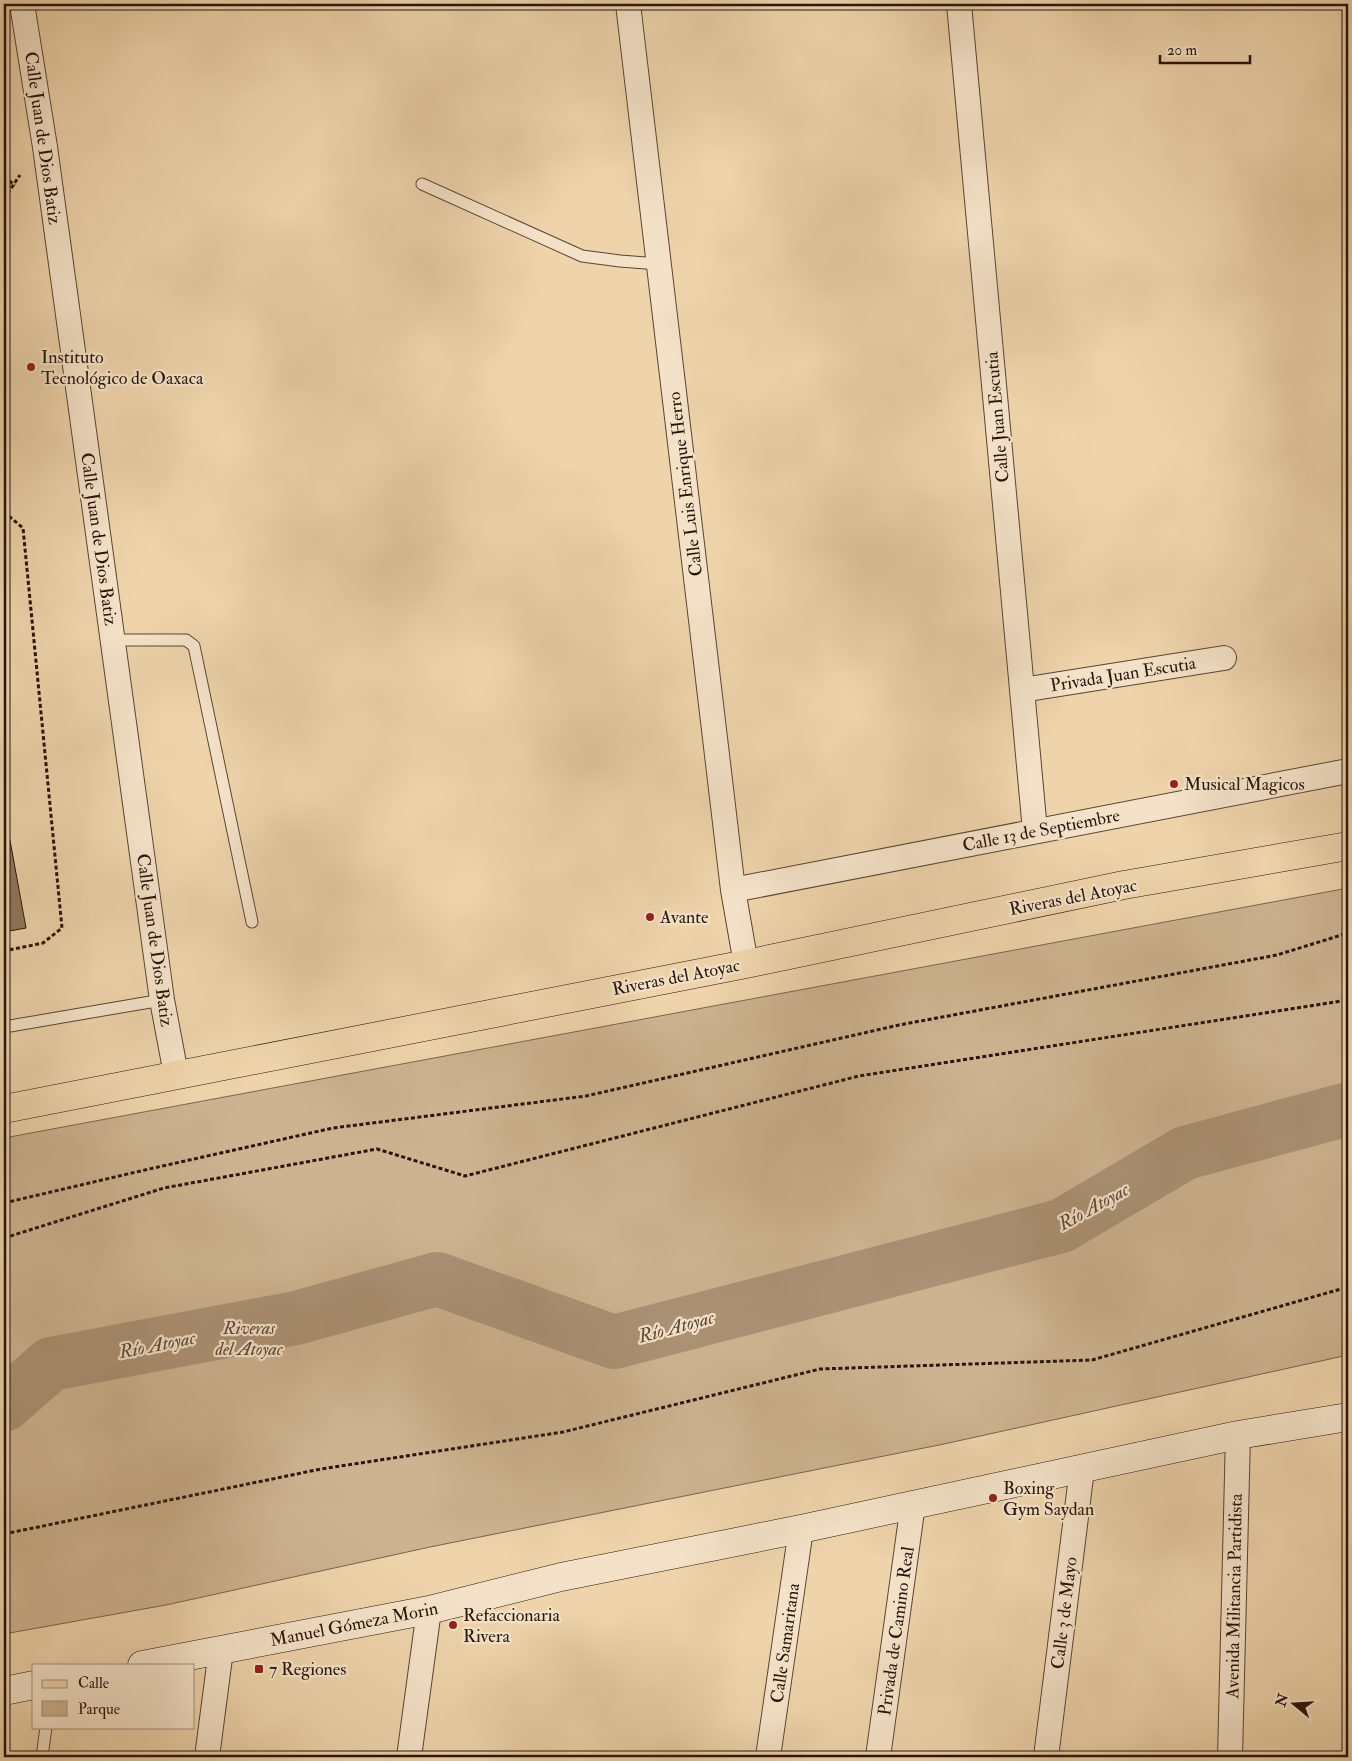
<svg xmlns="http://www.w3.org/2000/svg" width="1352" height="1761" viewBox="0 0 1352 1761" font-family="'IM FELL Double Pica',serif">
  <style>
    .green { fill: #cdb390; stroke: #7b644e }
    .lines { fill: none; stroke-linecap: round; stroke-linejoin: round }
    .river { stroke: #ab9275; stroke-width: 54 }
    .building { fill: #8f785f; stroke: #29150d }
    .lane-casing { stroke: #5a4434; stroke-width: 13 }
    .street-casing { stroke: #5a4434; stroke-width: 26 }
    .secondary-casing { stroke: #29150d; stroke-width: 29 }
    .primary-casing { stroke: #29150d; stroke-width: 29 }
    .path { stroke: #29150d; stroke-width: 3; stroke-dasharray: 4 2.5; stroke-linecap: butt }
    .lane { stroke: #f4e2c8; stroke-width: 11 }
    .street { stroke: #f4e2c8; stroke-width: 24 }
    .secondary { stroke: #f4e2c8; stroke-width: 28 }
    .primary { stroke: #eed3ab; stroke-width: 28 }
    .poi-dot { fill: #8f2418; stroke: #f4e2c8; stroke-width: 2 }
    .labels { text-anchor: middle; stroke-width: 4.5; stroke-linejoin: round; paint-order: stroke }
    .street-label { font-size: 18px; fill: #29150d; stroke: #f4e2c8 }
    .poi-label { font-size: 18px; fill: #29150d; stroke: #f4e2c8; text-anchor: start }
    .park-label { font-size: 18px; font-style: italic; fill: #5a4434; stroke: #f4e2c8 }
    .water-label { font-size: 19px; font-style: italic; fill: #5d4737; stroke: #f4e2c8 }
  </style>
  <rect width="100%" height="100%" fill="#eed3ab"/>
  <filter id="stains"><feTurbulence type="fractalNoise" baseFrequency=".004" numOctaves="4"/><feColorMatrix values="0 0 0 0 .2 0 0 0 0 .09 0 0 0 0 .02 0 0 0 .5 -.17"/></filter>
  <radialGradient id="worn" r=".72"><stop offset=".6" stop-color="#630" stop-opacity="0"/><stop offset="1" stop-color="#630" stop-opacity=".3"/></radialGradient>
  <path class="green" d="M 1348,888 L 1348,1355 L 944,1444 L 430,1547 L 166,1605 L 4,1634 L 4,1138 Z"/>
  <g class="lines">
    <path class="river" d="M 4,1405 L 51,1364 L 296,1318 L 437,1279 L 614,1342 L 1061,1226 L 1185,1153 L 1348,1109"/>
  </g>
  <path class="building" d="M 9,835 L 26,928 L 4,932 L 4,836 Z"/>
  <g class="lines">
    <g class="lane-casing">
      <path id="lane" d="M 422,184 L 582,256 L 620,261 L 659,264
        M 112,640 L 186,640 L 194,646 L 252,922
        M 4,1027 L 162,1000
        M 42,1757 L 46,1727"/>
    </g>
    <g class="street-casing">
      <path id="street" d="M 22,4 L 45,147 L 162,1000 L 176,1074
        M 628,4 L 733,890 L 746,964
        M 959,4 L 1035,831
        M 1022,690 L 1224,658
        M 733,890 L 1348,771
        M 207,1757 L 221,1650
        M 409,1757 L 429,1610
        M 768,1757 L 801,1529
        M 878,1757 L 913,1504
        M 1046,1757 L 1082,1469
        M 1230,1757 L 1238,1435"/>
    </g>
    <g class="secondary-casing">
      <path id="secondary" d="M 142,1665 L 429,1610 L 561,1577 L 801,1529 L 1238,1435 L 1348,1417
        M 4,1691 L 34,1685"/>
    </g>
    <g class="primary-casing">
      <path id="primary" d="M 4,1109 L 746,964 L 1124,885 L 1348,846"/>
    </g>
    <path class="path" d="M 4,177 L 15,185
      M 4,199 L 20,175
      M 4,512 L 23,528 L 62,928 L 43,943 L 4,951
      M 4,1203 L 149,1169 L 333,1128 L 586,1096 L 899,1025 L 1277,955 L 1348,933
      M 4,1238 L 164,1188 L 377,1149 L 465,1176 L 859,1076 L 1348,1000
      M 4,1534 L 321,1469 L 563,1432 L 820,1369 L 1092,1360 L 1348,1287"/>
    <use href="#lane" class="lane"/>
    <use href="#street" class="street"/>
    <use href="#secondary" class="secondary"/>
    <use href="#primary" class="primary"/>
  </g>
  <g class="poi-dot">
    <circle cx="31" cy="367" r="5"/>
    <circle cx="1174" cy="784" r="5"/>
    <circle cx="650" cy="917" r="5"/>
    <circle cx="993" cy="1498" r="5"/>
    <circle cx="453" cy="1625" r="5"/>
    <rect x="254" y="1664" width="10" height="10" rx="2.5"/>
  </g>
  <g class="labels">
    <g class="street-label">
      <text transform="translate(43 138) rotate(82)" y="6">Calle Juan de Dios Batiz</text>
      <text transform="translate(997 417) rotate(-95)" y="6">Calle Juan Escutia</text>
      <text transform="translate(685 484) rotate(-97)" y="6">Calle Luis Enrique Herro</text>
      <text transform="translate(99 539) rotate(82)" y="6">Calle Juan de Dios Batiz</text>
      <text transform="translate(1123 674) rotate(-9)" y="6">Privada Juan Escutia</text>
      <text transform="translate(1041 830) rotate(-11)" y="6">Calle 13 de Septiembre</text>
      <text transform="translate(1073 897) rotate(-11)" y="6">Riveras del Atoyac</text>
      <text transform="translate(155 940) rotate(82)" y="6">Calle Juan de Dios Batiz</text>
      <text transform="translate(676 977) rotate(-11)" y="6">Riveras del Atoyac</text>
      <text transform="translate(1234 1596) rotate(-89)" y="6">Avenida Militancia Partidista</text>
      <text transform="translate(1064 1613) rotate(-83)" y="6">Calle 3 de Mayo</text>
      <text transform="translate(354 1624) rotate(-11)" y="6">Manuel Gómeza Morin</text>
      <text transform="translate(896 1631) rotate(-82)" y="6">Privada de Camino Real</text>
      <text transform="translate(785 1643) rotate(-82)" y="6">Calle Samaritana</text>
    </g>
    <g class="poi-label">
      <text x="41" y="363">Instituto<tspan x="41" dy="21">Tecnológico de Oaxaca</tspan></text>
      <text x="1184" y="790">Musical Magicos</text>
      <text x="660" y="923">Avante</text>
      <text x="1003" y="1494">Boxing<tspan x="1003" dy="21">Gym Saydan</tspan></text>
      <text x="463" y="1621">Refaccionaria<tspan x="463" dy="21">Rivera</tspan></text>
      <text x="269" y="1675">7 Regiones</text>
    </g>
    <g class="park-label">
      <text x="249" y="1334">Riveras<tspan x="249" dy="21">del Atoyac</tspan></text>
    </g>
    <g class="water-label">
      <text transform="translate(1093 1206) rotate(-29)" y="7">Río Atoyac</text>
      <text transform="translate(676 1326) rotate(-15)" y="7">Río Atoyac</text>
      <text transform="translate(157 1344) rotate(-11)" y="7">Río Atoyac</text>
    </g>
  </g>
  <rect width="1352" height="1761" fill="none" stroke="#eed3ab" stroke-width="20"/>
  <rect x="5" y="5" width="1342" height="1751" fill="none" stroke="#29150d" stroke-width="2.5"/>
  <rect x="10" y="10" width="1332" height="1741" fill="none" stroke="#29150d"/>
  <rect x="32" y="1664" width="162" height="65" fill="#f4e2c8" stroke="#a3907d"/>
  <rect x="42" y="1680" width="25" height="8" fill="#eed3ab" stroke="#a3907d"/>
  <text x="78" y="1688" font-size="15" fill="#29150d">Calle</text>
  <rect x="42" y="1701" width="25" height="15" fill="#cdb390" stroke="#a3907d"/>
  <text x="78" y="1714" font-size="15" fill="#29150d">Parque</text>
  <g transform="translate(1294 1704) rotate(288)" stroke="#f4e2c8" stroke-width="4" paint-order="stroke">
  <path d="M0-4L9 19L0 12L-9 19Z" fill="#29150d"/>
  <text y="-8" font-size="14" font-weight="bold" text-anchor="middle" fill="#29150d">N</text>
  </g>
  <path d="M1160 55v8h90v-8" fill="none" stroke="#29150d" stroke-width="2.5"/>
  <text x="1167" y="55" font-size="15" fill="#29150d" stroke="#f4e2c8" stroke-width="4" paint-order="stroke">20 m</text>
  <rect width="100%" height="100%" filter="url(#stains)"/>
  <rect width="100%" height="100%" fill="url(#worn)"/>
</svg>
